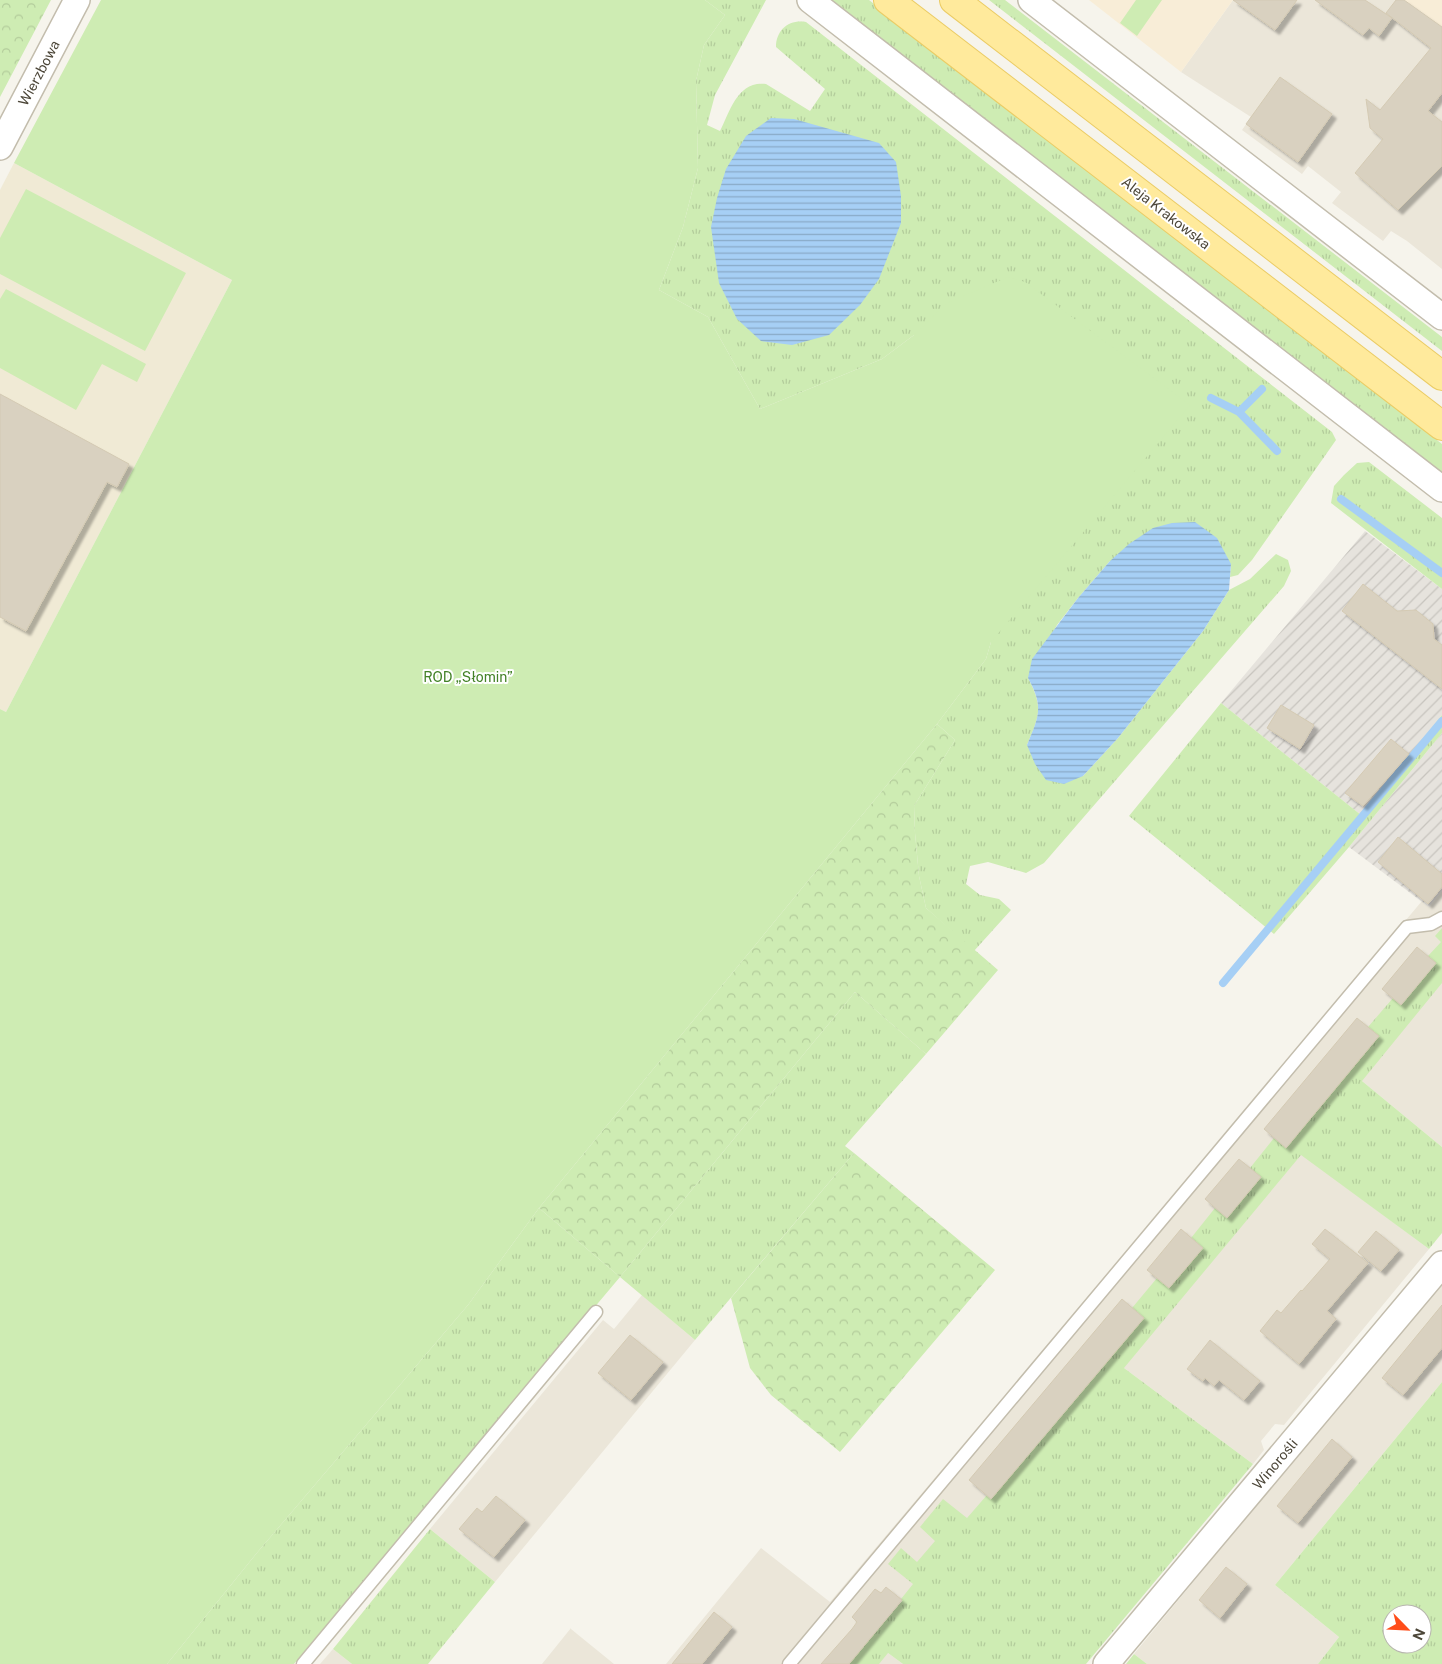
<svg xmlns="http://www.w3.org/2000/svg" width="1442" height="1664" viewBox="0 0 1442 1664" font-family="'Public Sans',sans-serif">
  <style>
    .residential { fill: #ebe6d9 }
    .commercial { fill: #f8edd7 }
    .industrial { fill: url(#industrial-furrows) }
    .education { fill: #f0ead5 }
    .grass { fill: url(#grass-tufts); fill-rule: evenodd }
    .forest { fill: url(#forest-crowns) }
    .green { fill: #ceecb3 }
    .water { fill: url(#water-rules) }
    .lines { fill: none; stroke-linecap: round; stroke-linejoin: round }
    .stream { stroke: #a6cff5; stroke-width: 8 }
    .building { fill: #d9d1c0; stroke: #d4cab3; filter: url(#shadow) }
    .service-casing { stroke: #c3bdad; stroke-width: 15 }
    .minor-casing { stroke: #c3bdad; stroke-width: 28 }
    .primary-casing { stroke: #ebcc65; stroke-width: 30 }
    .service { stroke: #fff; stroke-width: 12 }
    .minor { stroke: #fff; stroke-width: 25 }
    .primary { stroke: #ffea9c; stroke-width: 28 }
    .labels { text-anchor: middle; stroke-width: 4; stroke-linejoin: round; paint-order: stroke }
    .street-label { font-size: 14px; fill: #4c4638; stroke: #fff }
    .park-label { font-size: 14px; fill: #438227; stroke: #fff }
  </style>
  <defs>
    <pattern id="industrial-furrows" width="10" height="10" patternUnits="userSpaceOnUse" patternTransform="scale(1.25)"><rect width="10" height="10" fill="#e6e3dd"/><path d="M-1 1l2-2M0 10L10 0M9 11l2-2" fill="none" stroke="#c7c4be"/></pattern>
    <pattern id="grass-tufts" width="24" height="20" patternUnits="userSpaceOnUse" patternTransform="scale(1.25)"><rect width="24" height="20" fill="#ceecb3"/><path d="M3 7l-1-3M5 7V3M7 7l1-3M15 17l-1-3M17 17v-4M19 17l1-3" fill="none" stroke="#b3cc9b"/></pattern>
    <pattern id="forest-crowns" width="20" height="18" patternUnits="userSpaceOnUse" patternTransform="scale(1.25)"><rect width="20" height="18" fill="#ceecb3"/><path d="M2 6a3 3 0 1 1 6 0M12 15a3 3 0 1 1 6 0" fill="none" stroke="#b3cc9b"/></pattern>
    <pattern id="water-rules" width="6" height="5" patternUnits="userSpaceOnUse" patternTransform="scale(1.25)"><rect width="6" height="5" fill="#a6cff5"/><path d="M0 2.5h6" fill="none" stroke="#89aac7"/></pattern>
    <filter id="shadow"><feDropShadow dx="4.5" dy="4.5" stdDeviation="1" flood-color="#0004"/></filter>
  </defs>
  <rect width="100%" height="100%" fill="#f6f4ec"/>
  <path class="residential" d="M 1233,0 L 1404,0 L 1442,27 L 1442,269 L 1407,241 L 1391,231 L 1383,241 L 1332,203 L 1341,192 L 1308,166 L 1302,174 L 1242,130 L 1251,117 L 1181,72 Z
    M 1442,891 L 1442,1147 L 1362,1081 L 1301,1154 L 1429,1249 L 1284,1425 L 1275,1424 L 1261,1441 L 1264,1450 L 1253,1464 L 1124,1368 L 888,1653 L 903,1664 L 666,1664 L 761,1548 L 830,1602 L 1422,901 L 1429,907 Z
    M 1442,1280 L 1442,1382 L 1275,1585 L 1339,1637 L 1318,1664 L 1147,1664 L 1134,1654 Z
    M 642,1295 L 695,1340 L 495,1582 L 430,1529 L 603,1320 L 614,1329 Z
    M 571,1628 L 571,1629 L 614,1664 L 542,1664 Z
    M 333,1649 L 352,1664 L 320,1664 Z"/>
  <path class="commercial" d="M 1089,0 L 1233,0 L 1181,72 Z
    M 1404,0 L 1442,0 L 1442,27 L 1420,11 Z"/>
  <path class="industrial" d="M 1365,531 L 1442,589 L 1442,715 L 1361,815 L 1221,703 Z
    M 1442,733 L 1442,891 L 1429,907 L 1349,847 Z"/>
  <path class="education" d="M 14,163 L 232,280 L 6,712 L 0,709 L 0,190 Z"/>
  <path class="grass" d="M 705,0 L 766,0 L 715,95 L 707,125 L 720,131 C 730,111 738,80 766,84 L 810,111 L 825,89 L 776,47 C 776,30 789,19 806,22 L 1332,432 L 1336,440 L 1252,560 L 1238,575 L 1230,577 L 1231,564 L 1110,561 L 1078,598 L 1057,625 L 1028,678 C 1044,708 1039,716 1027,745 L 1083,776 L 1118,738 L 1203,631 L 1229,590 L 1250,579 L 1276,554 L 1288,560 L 1291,571 L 1284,586 L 1044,863 L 1026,873 L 988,862 L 970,866 L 966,884 L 980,895 L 999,899 L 1011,910 L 974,951 L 926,908 L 919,876 L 915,833 L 914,806 L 955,740 L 937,724 L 986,659 L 991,642 L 914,335 L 882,359 L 760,409 L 708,317 L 659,290 L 683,227 L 698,168 L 696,81 L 704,45 L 725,15 Z
    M 828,0 L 869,0 L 1442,444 L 1442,474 Z
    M 989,0 L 1005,0 L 1442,337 L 1442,351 Z
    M 1369,462 L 1442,518 L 1442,589 L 1331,503 L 1334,486 L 1344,475 L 1357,463 Z
    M 1221,703 L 1361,815 L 1442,715 L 1442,733 L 1349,847 L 1274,934 L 1129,816 Z
    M 1442,928 L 1442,983 L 1362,1081 L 1442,1147 L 1442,1233 L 1429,1249 L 1301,1155 L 1124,1368 L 1253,1464 L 1086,1664 L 903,1664 L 888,1653 L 879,1664 L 847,1664 L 865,1639 L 868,1641 L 902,1601 L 901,1599 L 913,1584 L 888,1564 L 901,1548 L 917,1562 L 935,1541 L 920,1527 L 943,1499 L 967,1518 L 987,1495 L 991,1499 L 1025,1458 L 1132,1308 L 1157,1278 L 1169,1288 L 1202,1248 L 1191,1238 L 1215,1208 L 1226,1217 L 1261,1177 L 1250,1168 L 1274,1138 L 1285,1147 L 1368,1027 L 1393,998 L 1401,1005 L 1436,963 L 1428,956 L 1441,942 L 1435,936 Z
    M 855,992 L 926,1054 L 845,1146 L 854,1153 L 695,1340 L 620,1277 L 294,1664 L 167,1664 L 256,1554 L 468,1305 L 539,1208 L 620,1277 Z
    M 1442,1382 L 1442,1664 L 1318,1664 L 1339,1637 L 1275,1585 ZM 1392,1614 L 1422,1614 L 1422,1644 L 1392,1644 Z
    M 430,1529 L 495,1582 L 428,1664 L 352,1664 L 333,1649 Z
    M 1134,1654 L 1147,1664 L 1126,1664 Z"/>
  <path class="forest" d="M 0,0 L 51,0 L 0,97 Z
    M 937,724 L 955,740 L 914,806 L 915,833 L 919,876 L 926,908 L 998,970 L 926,1054 L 855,992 L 620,1277 L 539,1208 Z
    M 854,1153 L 995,1270 L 840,1452 L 771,1395 L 750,1368 L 731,1298 Z"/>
  <path class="green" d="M 101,0 L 705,0 L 725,15 L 704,45 L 696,81 L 698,168 L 683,227 L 659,290 L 708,317 L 760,409 L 882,359 L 914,335 L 947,303 L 1008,277 L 1025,282 L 1190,405 L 991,642 L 986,659 L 937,724 L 539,1208 L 468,1305 L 256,1554 L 167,1664 L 0,1664 L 0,709 L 6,712 L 232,280 L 14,163 Z
    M 1136,0 L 1162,0 L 1137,36 L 1120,23 Z
    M 26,189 L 186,273 L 145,351 L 0,274 L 0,238 Z
    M 6,289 L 146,364 L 137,382 L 102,364 L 76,410 L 0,368 L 0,299 Z"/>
  <path class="water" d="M 771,118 L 794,119 L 879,143 L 896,162 L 901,196 L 901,223 L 879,279 L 860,305 L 829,335 L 792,345 L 761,341 L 737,319 L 719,283 L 711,227 L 717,198 L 726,169 L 746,136 Z
    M 1195,522 L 1217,538 L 1231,564 L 1229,590 L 1203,631 L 1118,738 L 1083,776 L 1064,784 L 1046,780 L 1035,764 L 1027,745 C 1039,716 1044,707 1028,678 L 1032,659 L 1078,598 L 1110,561 L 1129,544 L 1153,528 L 1172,523 Z"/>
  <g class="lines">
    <path class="stream" d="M 1211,398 L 1239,412 L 1262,389
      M 1239,412 L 1277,451
      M 1341,499 L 1442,573
      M 1223,983 L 1442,721"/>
  </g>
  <path class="building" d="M 1233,0 L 1297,0 L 1275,30 Z
    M 1315,0 L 1365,0 L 1392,18 L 1379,36 L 1369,28 L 1363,35 Z
    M 1396,0 L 1404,0 L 1442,27 L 1442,93 L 1428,111 L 1442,122 L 1442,166 L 1398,210 L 1355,173 L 1383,139 L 1370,128 L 1366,99 L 1380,110 L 1431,48 L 1386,13 Z
    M 1280,77 L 1332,114 L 1298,162 L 1246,124 Z
    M 0,394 L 129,464 L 117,487 L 107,482 L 26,631 L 0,617 Z
    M 1363,584 L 1397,611 L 1416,610 L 1433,624 L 1434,639 L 1442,645 L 1442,689 L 1342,611 Z
    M 1281,705 L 1314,725 L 1300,749 L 1267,728 Z
    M 1391,739 L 1409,754 L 1363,806 L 1345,793 Z
    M 1398,837 L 1442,874 L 1442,887 L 1428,904 L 1378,862 Z
    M 1417,947 L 1436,963 L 1401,1005 L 1382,989 Z
    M 1357,1018 L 1379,1036 L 1286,1148 L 1264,1129 Z
    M 1239,1159 L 1261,1177 L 1227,1218 L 1205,1199 Z
    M 1181,1229 L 1203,1248 L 1169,1288 L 1147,1270 Z
    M 1325,1229 L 1368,1263 L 1327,1311 L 1336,1319 L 1299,1364 L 1260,1331 L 1277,1310 L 1281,1313 L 1301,1290 L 1302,1291 L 1330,1259 L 1312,1244 Z
    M 1376,1231 L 1399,1250 L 1381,1271 L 1358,1252 Z
    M 1122,1299 L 1144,1318 L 991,1499 L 969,1480 Z
    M 1442,1305 L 1442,1348 L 1403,1395 L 1382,1378 Z
    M 630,1335 L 663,1362 L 631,1400 L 598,1373 Z
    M 1210,1340 L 1260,1381 L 1244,1400 L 1219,1380 L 1214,1386 L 1205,1378 L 1203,1381 L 1187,1369 Z
    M 1332,1439 L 1352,1457 L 1298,1523 L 1277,1506 Z
    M 496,1496 L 525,1520 L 494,1557 L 459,1529 L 477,1508 L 482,1512 Z
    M 1226,1567 L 1247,1584 L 1220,1618 L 1199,1600 Z
    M 886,1587 L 902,1600 L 849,1664 L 821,1664 L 852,1629 L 857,1622 L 852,1617 L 875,1589 L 881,1593 Z
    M 714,1612 L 732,1627 L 702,1664 L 672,1664 Z"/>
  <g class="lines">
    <g class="service-casing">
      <path id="service" d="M 303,1664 L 596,1312
        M 789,1664 L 1407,927 L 1431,924 L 1442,918"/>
    </g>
    <g class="minor-casing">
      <path id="minor" d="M 810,0 L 1442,489
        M 1031,0 L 1442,317
        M 0,147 L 77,0
        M 1106,1664 L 1442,1264"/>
    </g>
    <g class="primary-casing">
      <path id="primary" d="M 888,0 L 1442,426
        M 954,0 L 1442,376"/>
    </g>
    <use href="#service" class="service"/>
    <use href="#minor" class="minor"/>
    <use href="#primary" class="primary"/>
  </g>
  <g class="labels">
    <g class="street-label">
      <text transform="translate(39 73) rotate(-62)" y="5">Wierzbowa</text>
      <text transform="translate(1166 213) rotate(38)" y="5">Aleja Krakowska</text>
      <text transform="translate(1275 1464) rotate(-50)" y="5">Winorośli</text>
    </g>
    <g class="park-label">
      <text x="468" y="682">ROD „Słomin”</text>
    </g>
  </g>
  <g transform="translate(1407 1629) rotate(114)"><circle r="24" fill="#ffffff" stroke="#b7b5af"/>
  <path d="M0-4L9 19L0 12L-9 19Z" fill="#ff4d1a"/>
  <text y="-8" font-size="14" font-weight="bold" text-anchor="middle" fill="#4c4638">N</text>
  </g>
</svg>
